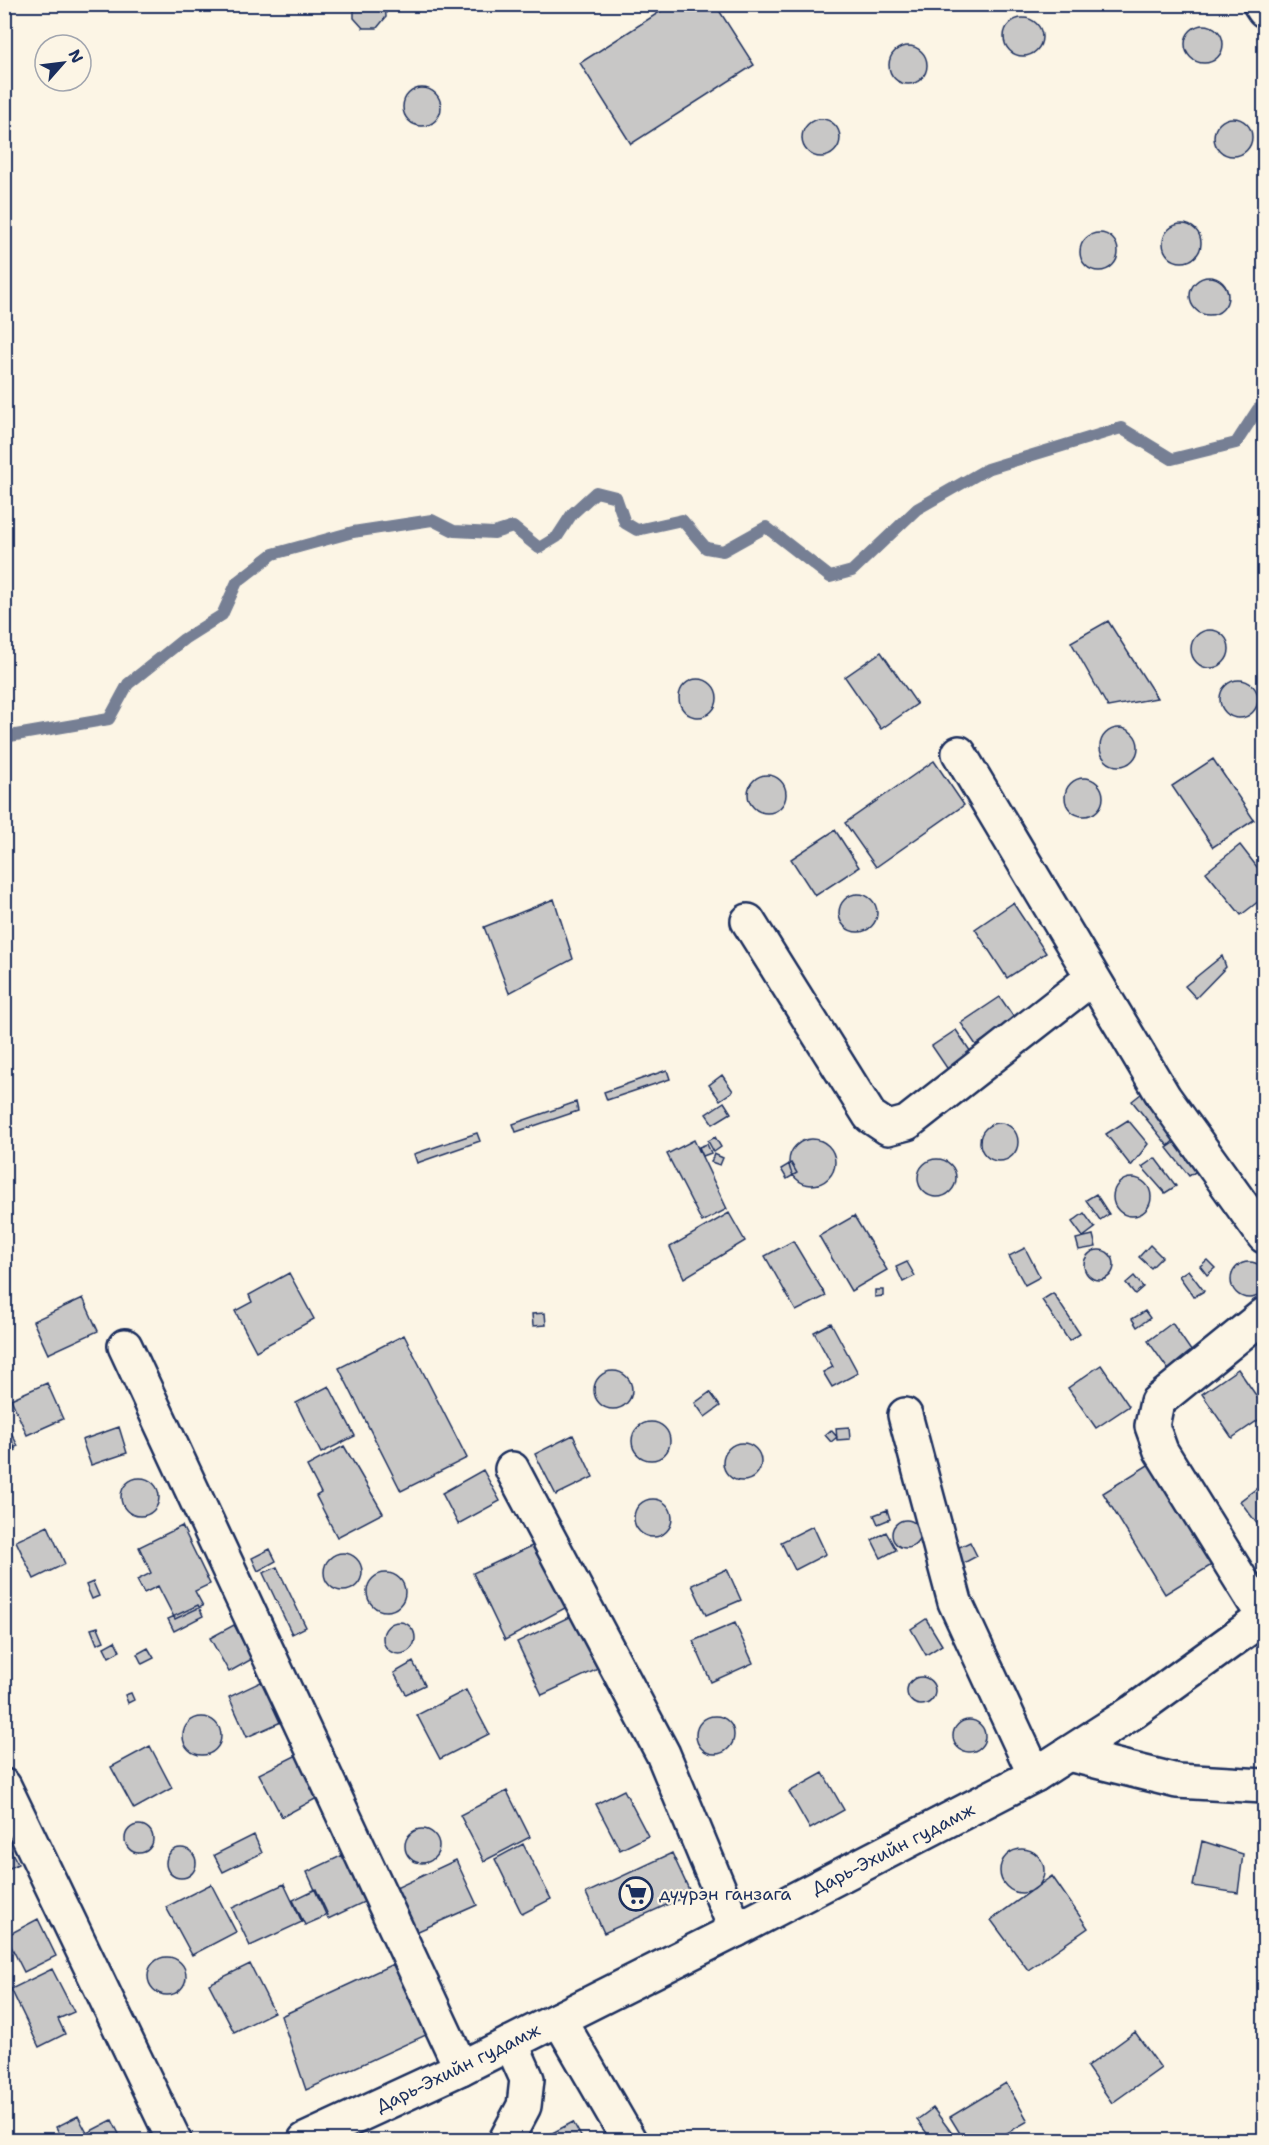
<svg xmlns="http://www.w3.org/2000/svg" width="1269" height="2145" viewBox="0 0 1269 2145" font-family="'Shantell Sans',sans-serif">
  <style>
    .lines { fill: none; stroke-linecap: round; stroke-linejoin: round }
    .stream { stroke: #767f94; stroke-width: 12 }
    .building { fill: #c8c7c6; stroke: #1b2f5e; stroke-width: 1.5 }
    .minor-casing { stroke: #1b2f5e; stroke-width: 38 }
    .major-casing { stroke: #1b2f5e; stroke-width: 38 }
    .minor { stroke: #fcf5e5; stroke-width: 33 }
    .major { stroke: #fcf5e5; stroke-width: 33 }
    .labels { text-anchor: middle; stroke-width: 4.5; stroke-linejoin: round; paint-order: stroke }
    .street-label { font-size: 18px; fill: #1b2f5e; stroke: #fcf5e5 }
    .poi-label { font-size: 18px; fill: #1b2f5e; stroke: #fcf5e5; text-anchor: start }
  </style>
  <rect width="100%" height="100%" fill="#fcf5e5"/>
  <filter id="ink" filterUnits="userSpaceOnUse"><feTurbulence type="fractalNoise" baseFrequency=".0167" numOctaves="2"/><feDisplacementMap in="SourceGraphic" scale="12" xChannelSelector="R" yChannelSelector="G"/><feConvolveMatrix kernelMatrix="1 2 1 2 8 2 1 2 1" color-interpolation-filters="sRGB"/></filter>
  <g filter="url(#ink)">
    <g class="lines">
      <path class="stream" d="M 4,737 L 109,719 L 128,684 L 184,639 L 222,615 L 237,582 L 273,554 L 353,532 L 432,520 L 454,531 L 494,533 L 513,527 L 539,548 L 557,537 L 572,514 L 596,492 L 616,497 L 625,523 L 637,530 L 682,520 L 706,548 L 723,551 L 766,527 L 830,577 L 852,571 L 917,509 L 987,469 L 1121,428 L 1172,459 L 1236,443 L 1258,409 L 1264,411"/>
    </g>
    <path class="building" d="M 354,4 L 385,4 L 386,17 L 377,28 L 363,28 L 354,18 Z
      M 672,4 L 715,4 L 754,65 L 631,144 L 580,63 Z
      M1004 37a19 19 0 1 1 38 0a19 19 0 1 1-38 0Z
      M1185 44a19 19 0 1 1 38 0a19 19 0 1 1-38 0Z
      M889 65a19 19 0 1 1 38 0a19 19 0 1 1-38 0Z
      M403 107a19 19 0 1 1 38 0a19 19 0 1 1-38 0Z
      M1214 137a19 19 0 1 1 38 0a19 19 0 1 1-38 0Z
      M802 138a19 19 0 1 1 38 0a19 19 0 1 1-38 0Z
      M1163 243a19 19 0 1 1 38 0a19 19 0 1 1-38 0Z
      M1080 252a19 19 0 1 1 38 0a19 19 0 1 1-38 0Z
      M1190 296a19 19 0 1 1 38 0a19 19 0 1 1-38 0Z
      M 1108,621 L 1157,698 L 1108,707 L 1071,642 Z
      M1191 649a19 19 0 1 1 38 0a19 19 0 1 1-38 0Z
      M 881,652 L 917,704 L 881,729 L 845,677 Z
      M679 698a19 19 0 1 1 38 0a19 19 0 1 1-38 0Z
      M1220 699a19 19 0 1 1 38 0a19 19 0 1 1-38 0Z
      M1100 747a19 19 0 1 1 38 0a19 19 0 1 1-38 0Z
      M 1213,759 L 1254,820 L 1213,847 L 1172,786 Z
      M 934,761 L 964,805 L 876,867 L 845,823 Z
      M748 794a19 19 0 1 1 38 0a19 19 0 1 1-38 0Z
      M1065 797a19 19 0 1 1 38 0a19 19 0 1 1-38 0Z
      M 835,830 L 859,867 L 815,896 L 791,859 Z
      M 1240,845 L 1264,876 L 1264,897 L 1241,915 L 1206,872 Z
      M839 913a19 19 0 1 1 38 0a19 19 0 1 1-38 0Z
      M 554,899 L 573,959 L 509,993 L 484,927 Z
      M 1013,903 L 1046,953 L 1007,978 L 975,929 Z
      M 1222,956 L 1226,967 L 1196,998 L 1185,986 Z
      M 1000,997 L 1015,1019 L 976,1045 L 961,1023 Z
      M 956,1030 L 975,1058 L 951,1074 L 932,1046 Z
      M 667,1070 L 670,1079 L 607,1100 L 604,1092 Z
      M 722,1075 L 733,1091 L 720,1100 L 709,1085 Z
      M 1146,1090 L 1180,1135 L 1168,1146 L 1132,1101 Z
      M 576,1102 L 578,1111 L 516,1132 L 513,1124 Z
      M 724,1102 L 731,1113 L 713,1124 L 706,1114 Z
      M 1128,1120 L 1148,1144 L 1131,1166 L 1106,1134 Z
      M980 1142a19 19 0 1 1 38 0a19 19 0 1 1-38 0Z
      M 477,1133 L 480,1141 L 417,1163 L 414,1154 Z
      M 715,1137 L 721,1147 L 714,1152 L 708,1141 Z
      M 1180,1139 L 1203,1167 L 1189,1176 L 1167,1148 Z
      M789 1162a23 23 0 1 1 46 0a23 23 0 1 1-46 0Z
      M 694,1140 L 727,1209 L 702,1222 L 667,1154 Z
      M 707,1144 L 711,1153 L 703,1156 L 699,1147 Z
      M 714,1154 L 723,1158 L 720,1165 L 711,1162 Z
      M 1155,1158 L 1176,1186 L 1165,1193 L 1142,1167 Z
      M918 1178a19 19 0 1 1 38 0a19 19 0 1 1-38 0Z
      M 791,1163 L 797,1173 L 787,1179 L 781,1169 Z
      M1113 1197a19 19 0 1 1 38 0a19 19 0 1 1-38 0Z
      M 1096,1194 L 1109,1214 L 1100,1220 L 1086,1200 Z
      M 729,1213 L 745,1241 L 684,1278 L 670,1247 Z
      M 1084,1213 L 1095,1228 L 1083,1237 L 1072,1222 Z
      M 854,1216 L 887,1270 L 851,1291 L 819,1236 Z
      M 1093,1235 L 1096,1247 L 1079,1250 L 1076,1239 Z
      M 793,1241 L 826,1296 L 796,1311 L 765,1256 Z
      M 1150,1245 L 1162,1257 L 1151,1268 L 1139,1257 Z
      M 1025,1248 L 1040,1277 L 1025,1285 L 1009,1256 Z
      M1084 1265a15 15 0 1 1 30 0a15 15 0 1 1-30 0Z
      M 1207,1260 L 1215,1268 L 1207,1275 L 1200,1266 Z
      M1231 1280a18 18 0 1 1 36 0a18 18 0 1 1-36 0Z
      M 907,1262 L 915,1276 L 903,1282 L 896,1267 Z
      M 1188,1270 L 1204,1291 L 1194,1297 L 1179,1276 Z
      M 289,1273 L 314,1319 L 256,1351 L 235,1311 L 252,1302 L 249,1295 Z
      M 1134,1276 L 1143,1287 L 1135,1294 L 1126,1283 Z
      M 875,1290 L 883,1290 L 883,1296 L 875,1297 Z
      M 1053,1293 L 1080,1334 L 1069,1341 L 1042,1300 Z
      M 83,1298 L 98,1331 L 48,1354 L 33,1321 Z
      M 1145,1311 L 1150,1318 L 1137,1327 L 1132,1319 Z
      M 545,1313 L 546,1325 L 533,1326 L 532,1314 Z
      M 831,1323 L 858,1373 L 832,1387 L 823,1372 L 833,1367 L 814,1332 Z
      M 1172,1323 L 1196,1358 L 1172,1375 L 1148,1341 Z
      M 404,1335 L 467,1458 L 401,1491 L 339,1368 Z
      M 1101,1365 L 1129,1406 L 1096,1428 L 1068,1388 Z
      M 1238,1369 L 1264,1407 L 1264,1416 L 1232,1438 L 1202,1394 Z
      M594 1390a19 19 0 1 1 38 0a19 19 0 1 1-38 0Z
      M 47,1383 L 63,1419 L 27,1435 L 11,1399 Z
      M 329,1386 L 355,1436 L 321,1453 L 296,1403 Z
      M 710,1392 L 720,1406 L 705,1417 L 695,1403 Z
      M 4,1419 L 18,1446 L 4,1452 Z
      M632 1441a19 19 0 1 1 38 0a19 19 0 1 1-38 0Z
      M 4,1424 L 16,1450 L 4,1455 Z
      M 119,1427 L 127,1453 L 91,1465 L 82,1440 Z
      M 849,1427 L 850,1439 L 837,1440 L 836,1428 Z
      M 831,1430 L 837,1437 L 831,1442 L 825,1435 Z
      M 573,1435 L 593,1477 L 556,1495 L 535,1454 Z
      M723 1462a19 19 0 1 1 38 0a19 19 0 1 1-38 0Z
      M 344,1446 L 383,1513 L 337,1537 L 316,1496 L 321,1493 L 307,1466 Z
      M 1156,1460 L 1218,1561 L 1165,1594 L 1103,1493 Z
      M 483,1470 L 500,1501 L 458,1524 L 442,1493 Z
      M121 1497a19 19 0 1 1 38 0a19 19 0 1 1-38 0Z
      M 1264,1483 L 1264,1533 L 1240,1501 Z
      M634 1518a19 19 0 1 1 38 0a19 19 0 1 1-38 0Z
      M 887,1510 L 890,1519 L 878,1524 L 874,1515 Z
      M892 1534a14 14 0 1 1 28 0a14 14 0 1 1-28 0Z
      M 48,1526 L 65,1564 L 34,1579 L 16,1541 Z
      M 182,1526 L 210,1584 L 195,1591 L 203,1606 L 175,1619 L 158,1586 L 144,1593 L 137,1580 L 151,1573 L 139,1547 Z
      M 813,1526 L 826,1554 L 795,1570 L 781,1542 Z
      M 886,1532 L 896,1550 L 881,1558 L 872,1540 Z
      M 970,1542 L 977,1556 L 962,1564 L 955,1549 Z
      M 532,1546 L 567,1607 L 505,1640 L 473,1573 Z
      M 270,1549 L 276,1561 L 258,1571 L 252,1558 Z
      M324 1572a19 19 0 1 1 38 0a19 19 0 1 1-38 0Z
      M 277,1567 L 306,1627 L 292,1634 L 263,1573 Z
      M 727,1569 L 741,1600 L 706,1615 L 692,1585 Z
      M367 1592a19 19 0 1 1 38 0a19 19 0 1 1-38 0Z
      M 93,1582 L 99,1596 L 92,1599 L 86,1585 Z
      M 198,1605 L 203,1616 L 174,1631 L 168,1619 Z
      M 573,1615 L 598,1669 L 542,1695 L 517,1642 Z
      M 926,1619 L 942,1645 L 926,1655 L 911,1629 Z
      M383 1638a16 16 0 1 1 32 0a16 16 0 1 1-32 0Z
      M 735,1623 L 753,1663 L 711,1682 L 693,1641 Z
      M 234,1625 L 252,1659 L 229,1672 L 210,1638 Z
      M 98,1627 L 104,1641 L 97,1644 L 91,1629 Z
      M 115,1641 L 120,1651 L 109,1657 L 104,1647 Z
      M 148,1648 L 154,1658 L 142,1664 L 137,1654 Z
      M 413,1662 L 425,1685 L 406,1694 L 394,1673 Z
      M907 1691a14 14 0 1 1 28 0a14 14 0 1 1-28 0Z
      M 263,1681 L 281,1722 L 247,1737 L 229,1697 Z
      M 466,1690 L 489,1734 L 440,1759 L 417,1715 Z
      M 131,1693 L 134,1700 L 128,1703 L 125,1695 Z
      M696 1735a19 19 0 1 1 38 0a19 19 0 1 1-38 0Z
      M183 1736a19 19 0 1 1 38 0a19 19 0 1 1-38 0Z
      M953 1736a16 16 0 1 1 32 0a16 16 0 1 1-32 0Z
      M 150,1746 L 172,1788 L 134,1809 L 111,1767 Z
      M 297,1755 L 319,1797 L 282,1817 L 259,1774 Z
      M 823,1773 L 844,1810 L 810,1829 L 789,1792 Z
      M 624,1790 L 648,1836 L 620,1850 L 596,1804 Z
      M 507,1791 L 530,1837 L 484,1861 L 460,1815 Z
      M125 1839a14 14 0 1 1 28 0a14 14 0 1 1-28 0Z
      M405 1846a17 17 0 1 1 34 0a17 17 0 1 1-34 0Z
      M 254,1835 L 262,1853 L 223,1872 L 214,1855 Z
      M 4,1838 L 18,1864 L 4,1871 Z
      M 1202,1841 L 1243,1854 L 1238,1893 L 1193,1886 Z
      M 523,1844 L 551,1899 L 522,1914 L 495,1859 Z
      M166 1863a15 15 0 1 1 30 0a15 15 0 1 1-30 0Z
      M1000 1871a22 22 0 1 1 44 0a22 22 0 1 1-44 0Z
      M 672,1853 L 691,1894 L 604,1933 L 586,1893 Z
      M 343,1855 L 364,1902 L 328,1919 L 307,1872 Z
      M 456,1860 L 477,1905 L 416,1932 L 396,1888 Z
      M 1052,1876 L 1088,1928 L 1028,1970 L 991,1920 Z
      M 211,1884 L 236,1932 L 192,1955 L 166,1907 Z
      M 284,1884 L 302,1922 L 250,1946 L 232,1908 Z
      M 316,1889 L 328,1915 L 305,1925 L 293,1900 Z
      M 38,1919 L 56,1956 L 24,1972 L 6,1936 Z
      M148 1976a19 19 0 1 1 38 0a19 19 0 1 1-38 0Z
      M 250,1964 L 274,2012 L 234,2032 L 209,1984 Z
      M 393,1964 L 426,2035 L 306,2090 L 281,2016 Z
      M 52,1969 L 74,2012 L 58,2019 L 65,2034 L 39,2047 L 11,1989 Z
      M 1135,2032 L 1161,2068 L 1112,2103 L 1087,2067 Z
      M 1006,2083 L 1028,2121 L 995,2140 L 964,2140 L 950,2117 Z
      M 933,2108 L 957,2140 L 923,2140 L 929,2136 L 917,2120 Z
      M 78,2116 L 87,2133 L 112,2120 L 122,2140 L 63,2140 L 56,2127 Z
      M 573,2122 L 583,2140 L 539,2140 Z"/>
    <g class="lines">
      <g class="minor-casing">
        <path id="minor" d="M 1260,4 L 1264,10
          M 959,753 L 1164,1097 L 1264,1236
          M 748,921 L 870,1116 L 888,1128 L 907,1123 L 1092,978
          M 1264,1315 L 1157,1402 L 1152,1426 L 1161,1451 L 1264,1617
          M 125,1346 L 461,2068
          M 905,1415 L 955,1602 L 1035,1775
          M 512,1469 L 663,1754 L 736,1930
          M 1068,1754 L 1177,1781 L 1264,1786
          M 4,1786 L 174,2140
          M 559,2019 L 629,2140
          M 506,2140 L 524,2106 L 527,2079 L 511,2043"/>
      </g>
      <g class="major-casing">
        <path id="major" d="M 305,2140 L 461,2068 L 736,1930 L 1035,1775 L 1133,1712 L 1264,1617"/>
      </g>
      <use href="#minor" class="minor"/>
      <use href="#major" class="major"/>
    </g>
  </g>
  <defs>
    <g id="supermarket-ring" transform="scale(1.725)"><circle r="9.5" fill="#fcf5e5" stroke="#1b2f5e" stroke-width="1.5"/><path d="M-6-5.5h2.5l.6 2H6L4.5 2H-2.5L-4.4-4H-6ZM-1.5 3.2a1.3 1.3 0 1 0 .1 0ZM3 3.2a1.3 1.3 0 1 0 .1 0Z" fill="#1b2f5e"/></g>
  </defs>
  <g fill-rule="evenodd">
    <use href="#supermarket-ring" x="636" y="1894"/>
  </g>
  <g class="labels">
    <g class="street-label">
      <text transform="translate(893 1849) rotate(-27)" y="6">Дарь-Эхийн гудамж</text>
      <text transform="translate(458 2068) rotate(-26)" y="6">Дарь-Эхийн гудамж</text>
    </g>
    <g class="poi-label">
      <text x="659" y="1900">дүүрэн ганзага</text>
    </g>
  </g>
  <rect width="1269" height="2145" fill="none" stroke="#fcf5e5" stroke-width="24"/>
  <rect x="12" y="12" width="1245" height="2121" fill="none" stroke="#1b2f5e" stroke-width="2" filter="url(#ink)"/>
  <g transform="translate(63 63) rotate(62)"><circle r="28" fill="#fcf5e5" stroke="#a2a6af" stroke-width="1.5"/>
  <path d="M0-4.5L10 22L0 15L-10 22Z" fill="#1b2f5e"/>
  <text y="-9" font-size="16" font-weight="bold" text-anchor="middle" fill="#1b2f5e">N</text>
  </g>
</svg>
